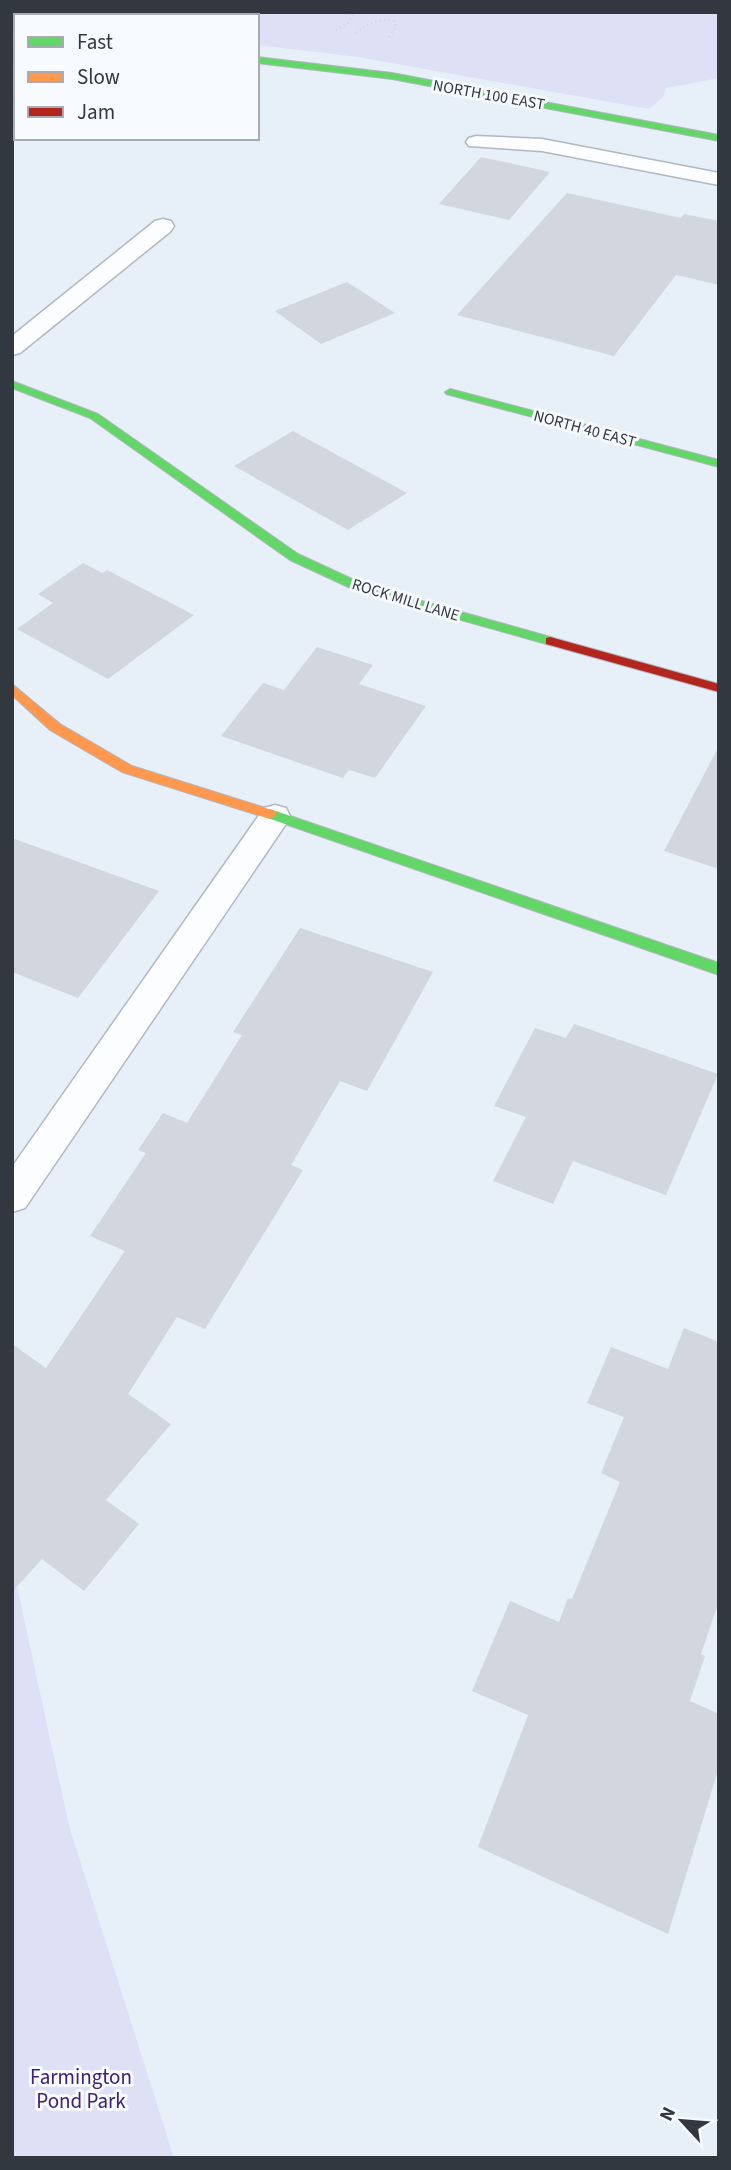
<svg xmlns="http://www.w3.org/2000/svg" width="731" height="2170" viewBox="0 0 731 2170" font-family="'Source Sans 3',sans-serif">
  <style>
    .green { fill: #dee0f5 }
    .building { fill: #d1d6df }
    .lines { fill: none; stroke-linecap: round; stroke-linejoin: round }
    .lane-casing { stroke: #b2b8c0; stroke-width: 3 }
    .street-casing { stroke: #b2b8c0; stroke-width: 3 }
    .fast-casing { stroke: #b2b8c0; stroke-width: 2 }
    .slow-casing { stroke: #b2b8c0; stroke-width: 2 }
    .jam-casing { stroke: #b2b8c0; stroke-width: 2 }
    .path { stroke: #d4d6d9; stroke-width: 2.5; stroke-dasharray: 1 3.5; stroke-linecap: butt }
    .lane { fill: #fbfdfe; fill-rule: evenodd }
    .street { fill: #fbfdfe; fill-rule: evenodd }
    .fast { fill: #63d668; fill-rule: evenodd }
    .slow { fill: #ff974d; fill-rule: evenodd }
    .jam { fill: #b3261e; fill-rule: evenodd }
    .labels { text-anchor: middle; stroke-width: 6; stroke-linejoin: round; paint-order: stroke }
    .far-street-label { font-size: 16px; fill: #313840; stroke: #f7fafe }
    .near-park-label { font-size: 21px; fill: #3b2179; stroke: #f7fafe }
  </style>
  <rect width="100%" height="100%" fill="#e7eff8"/>
  <path class="green" d="M 12,12 L 719,12 L 719,78 L 666,88 L 663,97 L 649,109 L 358,57 L 257,45 L 257,16 L 16,16 L 16,28 L 12,28 Z
    M 12,1564 L 69,1826 L 174,2158 L 12,2158 Z"/>
  <path class="building" d="M 481,157 L 550,172 L 509,220 L 439,204 Z
    M 567,193 L 681,218 L 684,214 L 719,221 L 719,285 L 676,275 L 614,356 L 457,315 Z
    M 347,282 L 395,313 L 321,344 L 275,311 Z
    M 293,431 L 407,493 L 348,530 L 234,466 Z
    M 83,563 L 102,573 L 107,570 L 194,615 L 108,679 L 17,629 L 53,603 L 38,594 Z
    M 317,647 L 373,665 L 359,684 L 426,706 L 375,778 L 349,770 L 343,778 L 221,736 L 263,683 L 284,690 Z
    M 719,746 L 719,869 L 664,851 Z
    M 12,838 L 159,891 L 78,998 L 12,972 Z
    M 300,928 L 433,972 L 367,1091 L 340,1081 L 291,1165 L 303,1170 L 205,1329 L 177,1317 L 128,1394 L 171,1424 L 106,1500 L 139,1524 L 84,1591 L 42,1559 L 12,1592 L 12,1344 L 46,1368 L 125,1251 L 90,1236 L 146,1153 L 138,1150 L 163,1113 L 187,1123 L 242,1035 L 233,1032 Z
    M 574,1024 L 718,1074 L 666,1195 L 573,1161 L 553,1204 L 493,1181 L 526,1117 L 494,1106 L 535,1028 L 566,1038 Z
    M 684,1328 L 719,1342 L 719,1601 L 701,1654 L 705,1656 L 690,1701 L 719,1714 L 719,1767 L 668,1934 L 478,1847 L 528,1715 L 472,1691 L 510,1601 L 559,1622 L 568,1598 L 572,1599 L 620,1482 L 601,1473 L 624,1417 L 587,1403 L 611,1347 L 668,1369 Z"/>
  <g class="lines">
    <g class="lane-casing">
      <path id="lane" d="M 476,136 L 542,139 L 719,173 L 719,185 L 542,151 L 469,146 L 466,142 L 469,138 Z
        M 163,219 L 171,221 L 174,226 L 171,231 L 20,353 L 12,355 L 12,336 L 155,221 Z
        M 275,805 L 286,808 L 290,816 L 286,824 L 25,1208 L 12,1212 L 12,1167 L 264,808 Z"/>
    </g>
    <g class="street-casing">
      <path id="street" d="M 12,36 L 16,36 L 16,48 L 12,48 Z"/>
    </g>
    <g class="fast-casing">
      <path id="fast" d="M 257,57 L 392,73 L 719,135 L 719,141 L 392,79 L 257,63 Z
        M 12,381 L 98,414 L 298,554 L 365,585 L 554,638 L 556,641 L 550,645 L 357,591 L 290,560 L 90,418 L 12,388 Z
        M 450,389 L 719,460 L 719,467 L 446,394 L 445,392 Z
        M 270,809 L 719,963 L 719,975 L 265,817 L 263,814 L 265,811 Z"/>
    </g>
    <g class="slow-casing">
      <path id="slow" d="M 12,684 L 60,724 L 132,766 L 275,811 L 277,814 L 270,819 L 122,772 L 50,730 L 12,695 Z"/>
    </g>
    <g class="jam-casing">
      <path id="jam" d="M 550,637 L 719,684 L 719,692 L 546,644 L 546,638 Z"/>
    </g>
    <path class="path" d="M 210,12 L 218,16
      M 248,12 L 252,16
      M 336,30 L 348,23 L 354,12
      M 356,33 C 368,24 378,18 394,21 L 396,27 L 389,37"/>
    <use href="#lane" class="lane"/>
    <use href="#street" class="street"/>
    <use href="#fast" class="fast"/>
    <use href="#slow" class="slow"/>
    <use href="#jam" class="jam"/>
  </g>
  <g class="labels">
    <g class="far-street-label">
      <text transform="translate(489 94) rotate(10)" y="6">NORTH 100 EAST</text>
      <text transform="translate(585 428) rotate(15)" y="6">NORTH 40 EAST</text>
      <text transform="translate(406 599) rotate(17)" y="6">ROCK MILL LANE</text>
    </g>
    <g class="near-park-label">
      <text x="81" y="2084">Farmington<tspan x="81" dy="24">Pond Park</tspan></text>
    </g>
  </g>
  <rect width="731" height="2170" fill="none" stroke="#313840" stroke-width="28"/>
  <rect x="14" y="14" width="245" height="126" fill="#f7fafe" stroke="#a8acb2" stroke-width="2"/>
  <rect x="28" y="37" width="35" height="10" fill="#63d668" stroke="#a8acb2" stroke-width="2"/>
  <text x="77" y="49" font-size="21" fill="#313840">Fast</text>
  <rect x="28" y="72" width="35" height="10" fill="#ff974d" stroke="#a8acb2" stroke-width="2"/>
  <text x="77" y="84" font-size="21" fill="#313840">Slow</text>
  <rect x="28" y="107" width="35" height="10" fill="#b3261e" stroke="#a8acb2" stroke-width="2"/>
  <text x="77" y="119" font-size="21" fill="#313840">Jam</text>
  <g transform="translate(682 2121) rotate(296)" stroke="#f7fafe" stroke-width="5" paint-order="stroke">
  <path d="M0-5L12 26L0 18L-12 26Z" fill="#313840"/>
  <text y="-10" font-size="19" font-weight="bold" text-anchor="middle" fill="#313840">N</text>
  </g>
</svg>
